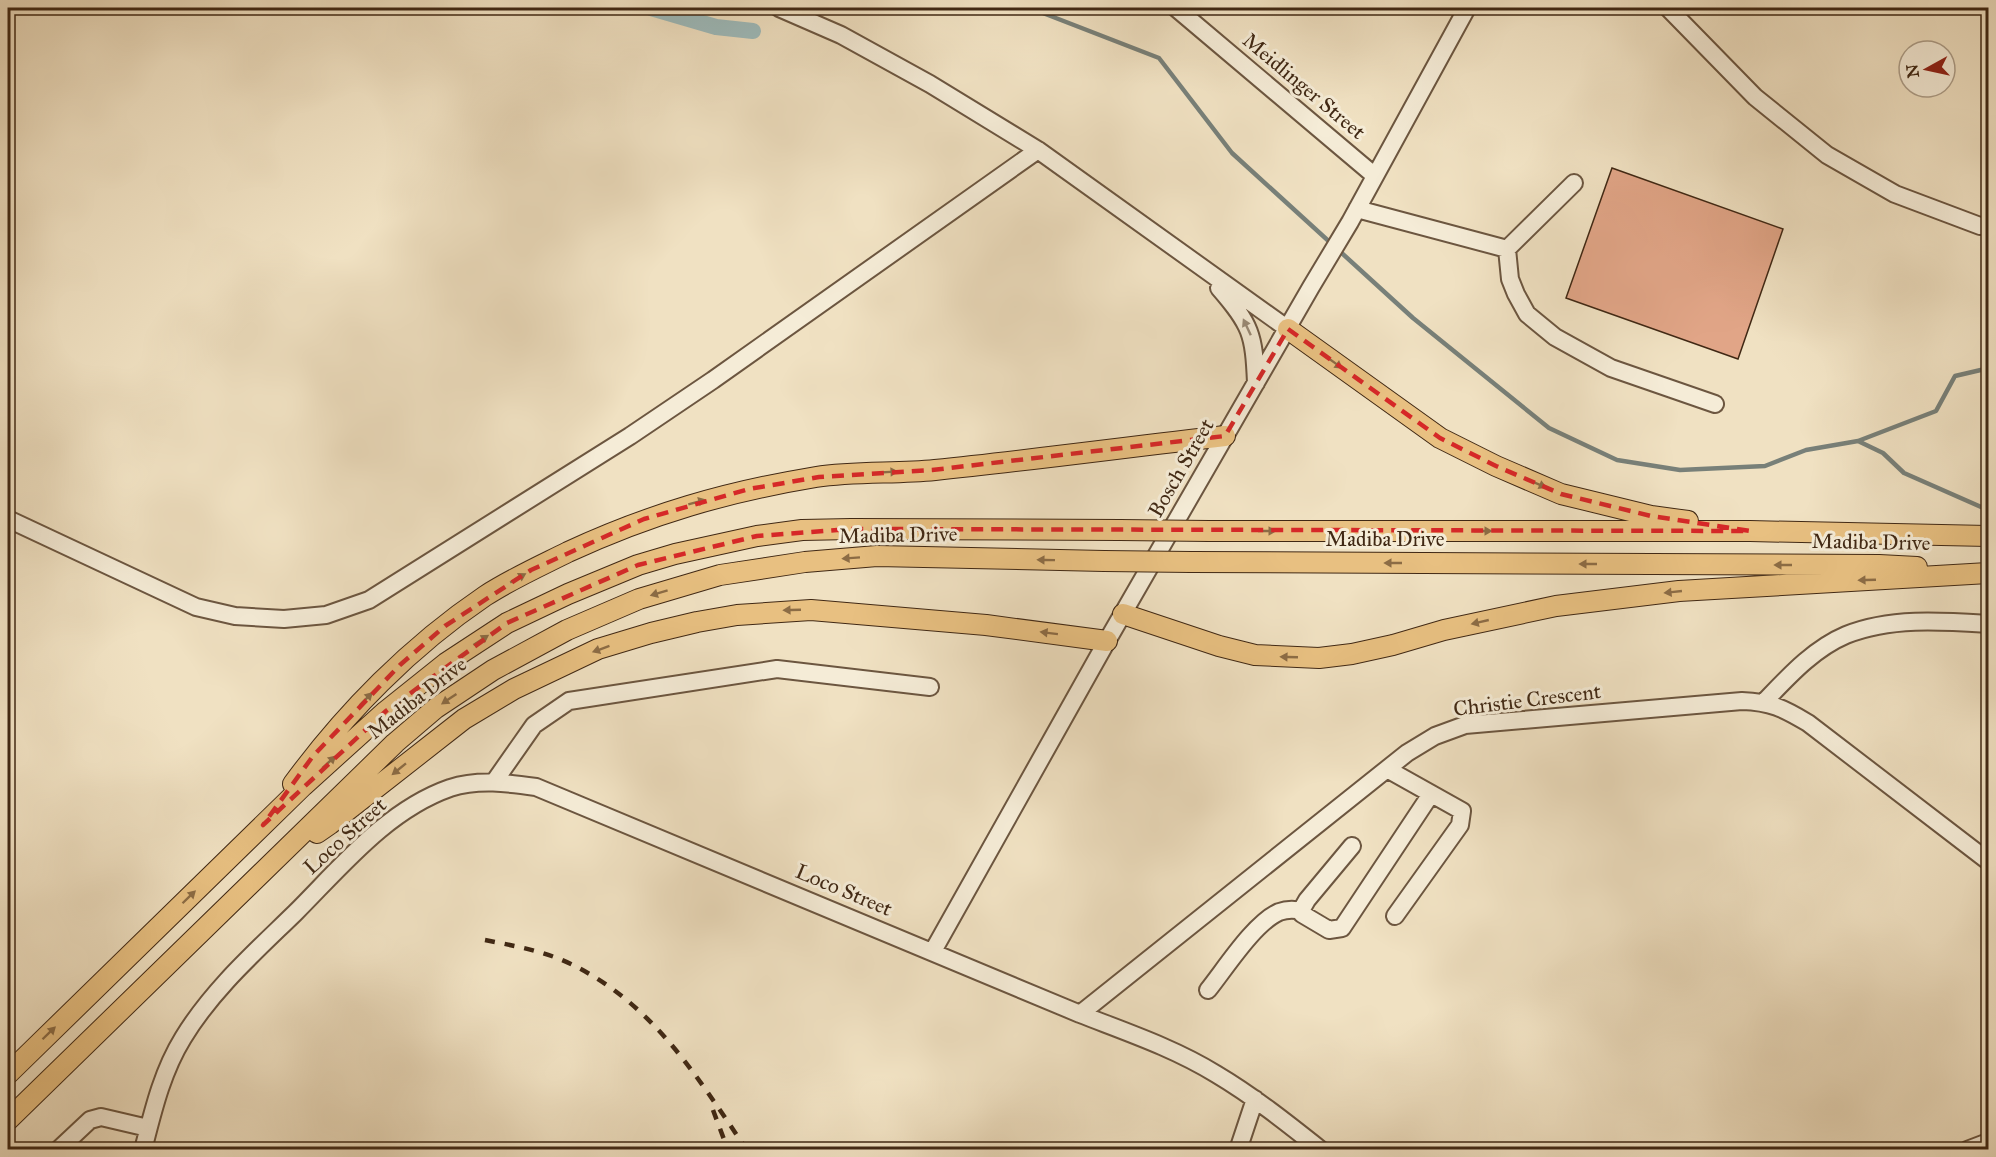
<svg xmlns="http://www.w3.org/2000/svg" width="1996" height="1157" viewBox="0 0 1996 1157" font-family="'IM FELL Great Primer',serif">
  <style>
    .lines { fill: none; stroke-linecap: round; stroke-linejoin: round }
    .stream { stroke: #788079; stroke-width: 4.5 }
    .canal { stroke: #9dbbbc; stroke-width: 16 }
    .building { fill: #e1a587; stroke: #402814; stroke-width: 1.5 }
    .minor-casing { stroke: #6c5640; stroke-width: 20 }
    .major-casing { stroke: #402814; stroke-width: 22 }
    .minor { stroke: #f5ecd7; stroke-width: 16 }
    .major { stroke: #e8c081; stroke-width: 20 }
    .rail { stroke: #402814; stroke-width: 4.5; stroke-dasharray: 10 10; stroke-linecap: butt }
    .major-bridge-casing { stroke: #402814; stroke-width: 22; stroke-linecap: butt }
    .major-bridge { stroke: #e8c081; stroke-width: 20 }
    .oneway { fill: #9a8a76 }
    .oneway2 { fill: #8c6c45 }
    .marked { fill: none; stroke: #d62828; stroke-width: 4.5; stroke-dasharray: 12 8; stroke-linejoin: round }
    .labels { text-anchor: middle; stroke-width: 6; stroke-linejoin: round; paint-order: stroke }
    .street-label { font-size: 21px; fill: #402814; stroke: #f5ecd7 }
  </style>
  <rect width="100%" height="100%" fill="#f0e1c2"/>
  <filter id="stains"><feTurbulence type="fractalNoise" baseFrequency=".00333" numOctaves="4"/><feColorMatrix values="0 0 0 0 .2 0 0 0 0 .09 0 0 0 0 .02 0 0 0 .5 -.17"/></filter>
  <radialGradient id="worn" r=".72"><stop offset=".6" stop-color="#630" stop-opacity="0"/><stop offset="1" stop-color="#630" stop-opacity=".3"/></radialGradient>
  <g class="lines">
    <path class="stream" d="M 1030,8 L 1159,58 L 1232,153 L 1413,318 L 1549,428 L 1617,460 L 1680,470 L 1765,466 L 1806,450 L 1858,441 L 1883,453 L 1904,473 L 1988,510
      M 1858,441 L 1936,411 L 1955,376 L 1985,369 L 1988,372"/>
    <path class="canal" d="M 651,8 L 716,27 L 753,31"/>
  </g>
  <path class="building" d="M 1612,168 L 1783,229 L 1738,359 L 1566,298 Z"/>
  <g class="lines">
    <g class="minor-casing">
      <path id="minor" d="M 779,8 L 841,35 L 930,84 L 1038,150 L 1288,329
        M 1176,8 L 1375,176
        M 1668,8 L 1755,97 L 1827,155 L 1895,194 L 1980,226
        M 1574,183 L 1507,249 L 1510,279 L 1516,294 L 1527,314 L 1555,337 L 1611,368 L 1715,404
        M 1357,209 L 1507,249
        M 1219,288 C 1251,325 1254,334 1256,383
        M 8,519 L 196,607 L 235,616 L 284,619 L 326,615 L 369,600 L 630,436 L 713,380 L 1038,150
        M 1764,702 C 1788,677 1813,649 1846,635 C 1890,617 1943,621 1988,624
        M 1387,769 L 1462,811 L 1460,825 L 1395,916
        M 494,782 L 534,725 L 569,701 L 777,669 L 930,687
        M 1352,846 L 1307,900 L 1303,907 L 1302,914 L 1329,930 L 1342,928 L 1431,794
        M 933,951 L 1107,641 L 1311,287 L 1350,222 L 1467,8
        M 1208,990 C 1225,969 1254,923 1279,912 C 1287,909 1294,909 1302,911
        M 1080,1014 L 1407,753 L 1435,736 L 1465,725 L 1742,701 C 1771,702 1783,708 1808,723 L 1988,861
        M 58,1150 L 90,1120 L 101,1117 L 148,1128
        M 143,1150 C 153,1111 162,1072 183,1038 C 212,990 255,952 295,913 C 341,867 387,810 450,788 C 478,779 508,783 536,787 L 1080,1014 C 1126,1032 1174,1048 1216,1074 C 1253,1096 1287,1123 1321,1150
        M 1238,1150 L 1255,1099
        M 1967,1150 L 1988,1142"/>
    </g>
    <g class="major-casing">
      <path id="major" d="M 1288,329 L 1440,438 L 1496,466 L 1561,494 L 1651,516 L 1688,521
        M 1209,531 L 1750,531 L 1988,536
        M 1191,562 L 1879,565 L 1917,567
        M 1123,614 L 1219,646 L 1255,655 L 1319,658 L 1352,654 L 1393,645 L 1444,630 L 1556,606 L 1679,591 L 1988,573
        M 293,784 C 345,713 411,646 485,596 C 511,579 540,566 568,552 C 650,514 726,492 816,477 C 855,471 896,474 935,470 C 1032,460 1128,447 1225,436
        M 317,833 L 330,824 L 464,719 L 514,689 L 598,649 L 651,633 L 697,622 L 737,615 L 811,610 L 986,625 L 1107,641
        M 8,1074 L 303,786 L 386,711 L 446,663 L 507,623 L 568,594 L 638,565 L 675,554 L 757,536 L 802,530 L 851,529 L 1120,530
        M 8,1120 L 395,743 L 436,708 L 493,670 L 567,630 L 639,599 L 720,575 L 805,562 L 877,556 L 1104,561"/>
    </g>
    <use href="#minor" class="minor"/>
    <use href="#major" class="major"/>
    <path class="rail" d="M 485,940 C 515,946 545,951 573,965 C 655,1006 697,1077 747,1150
      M 713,1110 L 728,1150"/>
    <g class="major-bridge-casing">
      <path id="major-bridge" d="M 1120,530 L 1209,531
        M 1104,561 L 1191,562"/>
    </g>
    <use href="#major-bridge" class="major-bridge"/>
  </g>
  <defs><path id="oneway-solid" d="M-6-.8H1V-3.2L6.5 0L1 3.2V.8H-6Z" transform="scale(1.5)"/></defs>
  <use class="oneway" href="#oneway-solid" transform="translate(1247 327) rotate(-115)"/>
  <g class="oneway2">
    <use href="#oneway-solid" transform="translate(1335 363) rotate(36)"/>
    <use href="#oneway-solid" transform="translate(889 472) rotate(-3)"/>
    <use href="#oneway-solid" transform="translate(1538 484) rotate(23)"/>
    <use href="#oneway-solid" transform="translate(697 502) rotate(-15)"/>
    <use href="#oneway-solid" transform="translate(1267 531)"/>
    <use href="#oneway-solid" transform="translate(1483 531)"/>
    <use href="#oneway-solid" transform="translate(851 558) rotate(176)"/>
    <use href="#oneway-solid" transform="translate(1046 560) rotate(-179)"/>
    <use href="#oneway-solid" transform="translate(1393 563) rotate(-180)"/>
    <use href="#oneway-solid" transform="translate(1588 564) rotate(-180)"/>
    <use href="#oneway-solid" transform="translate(1783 565) rotate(-180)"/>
    <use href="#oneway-solid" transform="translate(518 578) rotate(-30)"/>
    <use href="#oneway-solid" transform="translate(1867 580) rotate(178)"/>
    <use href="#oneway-solid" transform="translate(1673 592) rotate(174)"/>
    <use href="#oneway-solid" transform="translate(659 593) rotate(163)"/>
    <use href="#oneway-solid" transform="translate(792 610) rotate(178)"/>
    <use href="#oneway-solid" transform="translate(1480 622) rotate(167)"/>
    <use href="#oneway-solid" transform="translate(1049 633) rotate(-173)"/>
    <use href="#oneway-solid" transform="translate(481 640) rotate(-33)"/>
    <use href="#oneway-solid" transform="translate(601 649) rotate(160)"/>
    <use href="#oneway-solid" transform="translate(1289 657) rotate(-178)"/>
    <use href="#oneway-solid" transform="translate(366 699) rotate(-45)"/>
    <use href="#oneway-solid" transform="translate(449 699) rotate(146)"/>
    <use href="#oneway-solid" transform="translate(329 762) rotate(-42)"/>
    <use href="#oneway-solid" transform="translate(399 769) rotate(141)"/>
    <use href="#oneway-solid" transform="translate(189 897) rotate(-44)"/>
    <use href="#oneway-solid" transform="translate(49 1033) rotate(-44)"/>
  </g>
  <path class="marked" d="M 1288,329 L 1440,438 L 1496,466 L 1561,494 L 1651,516 L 1750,531 L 851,529 L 757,536 L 638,565 L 507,623 L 386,711 L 263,825 L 313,756 L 400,665 L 445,626 L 531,570 L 644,519 L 749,489 L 819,477 L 932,470 L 1225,436 Z"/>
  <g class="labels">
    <g class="street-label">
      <text transform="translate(1304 86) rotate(40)" y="7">Meidlinger Street</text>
      <text transform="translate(1181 468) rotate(-60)" y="7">Bosch Street</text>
      <text transform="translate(898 535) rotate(-1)" y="7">Madiba Drive</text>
      <text x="1385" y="546">Madiba Drive</text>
      <text transform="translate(1871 542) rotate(1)" y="7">Madiba Drive</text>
      <text transform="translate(417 698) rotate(-38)" y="7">Madiba Drive</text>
      <text transform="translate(1527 700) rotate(-7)" y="7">Christie Crescent</text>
      <text transform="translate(345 836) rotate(-42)" y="7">Loco Street</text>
      <text transform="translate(844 890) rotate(23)" y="7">Loco Street</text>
    </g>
  </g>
  <rect width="1996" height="1157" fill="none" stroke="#f0e1c2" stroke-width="30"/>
  <rect x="9" y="9" width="1978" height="1139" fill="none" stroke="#402814" stroke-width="3"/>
  <rect x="15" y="15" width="1966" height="1127" fill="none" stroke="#402814" stroke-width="1.5"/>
  <g transform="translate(1927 69) rotate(262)"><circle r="28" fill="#f5ecd7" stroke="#ad9e89" stroke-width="1.5"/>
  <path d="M0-4.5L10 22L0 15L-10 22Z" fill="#8f2418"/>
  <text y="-9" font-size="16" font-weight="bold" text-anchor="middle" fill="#402814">N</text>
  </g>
  <rect width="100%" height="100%" filter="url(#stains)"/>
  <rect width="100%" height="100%" fill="url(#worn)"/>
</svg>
